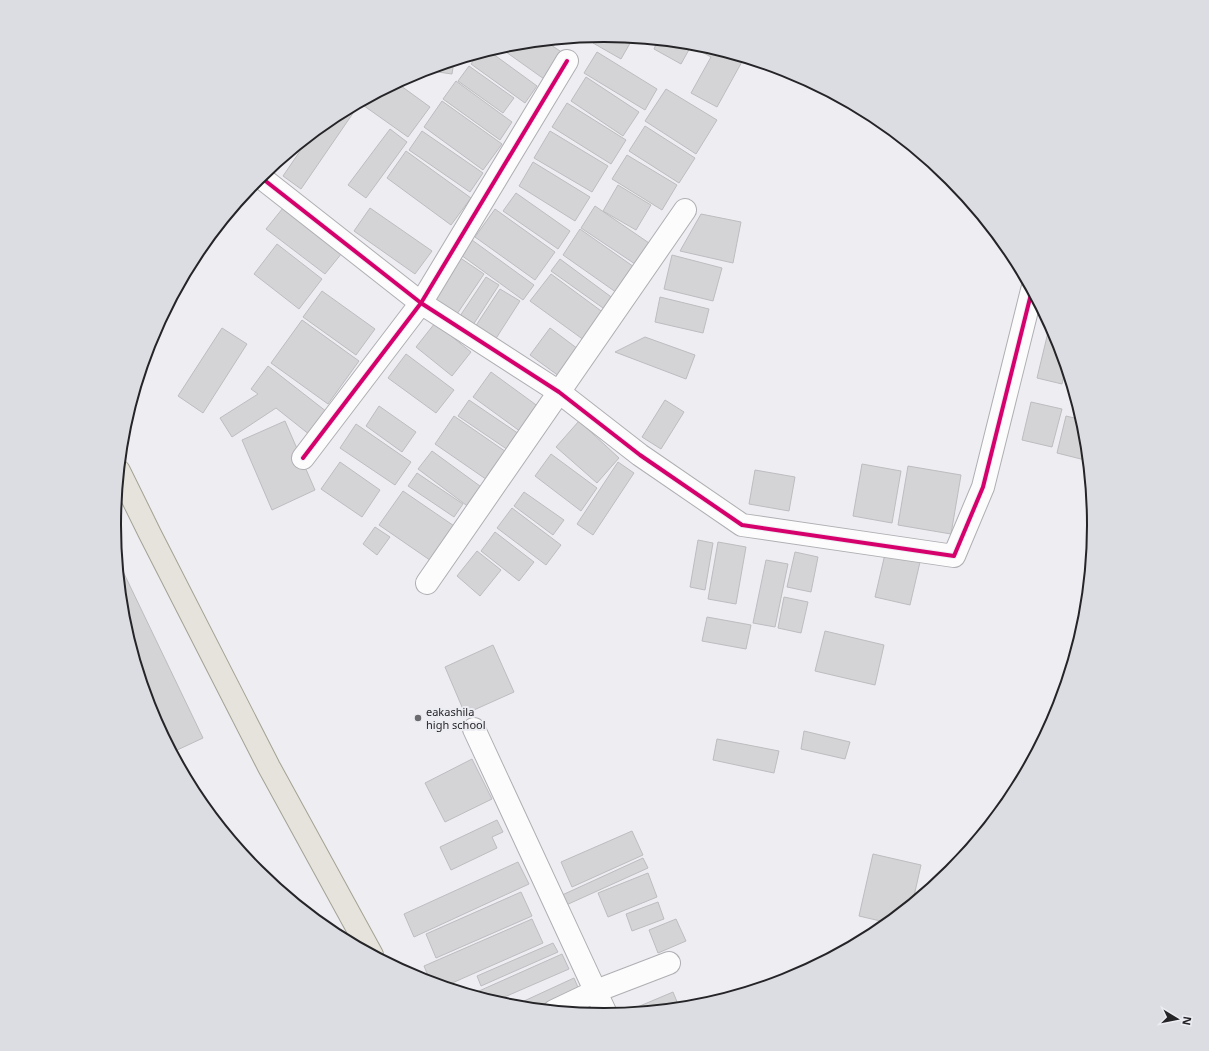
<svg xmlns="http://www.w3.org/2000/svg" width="1209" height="1051" viewBox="0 0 1209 1051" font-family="'Noto Sans',sans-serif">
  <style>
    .building { fill: #d4d4d7; stroke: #bdbdc0 }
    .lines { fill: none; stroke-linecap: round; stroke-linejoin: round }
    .street-casing { stroke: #afafb3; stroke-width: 24 }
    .primary-casing { stroke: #a4a194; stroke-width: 24 }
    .street { stroke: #fcfcfd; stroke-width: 22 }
    .primary { stroke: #e5e3db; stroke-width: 22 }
    .cycleway-casing { stroke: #ececf3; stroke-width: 6 }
    .cycleway { stroke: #d6006c; stroke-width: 4 }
    .poi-dot { fill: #6b6b6f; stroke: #ececf3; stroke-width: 1.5 }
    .labels { text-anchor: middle; stroke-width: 4; stroke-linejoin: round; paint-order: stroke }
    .poi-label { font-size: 11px; fill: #252528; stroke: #ececf3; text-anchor: start }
    .rim { fill: none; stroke: #252528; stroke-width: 2 }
  </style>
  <rect width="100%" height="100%" fill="#ededf2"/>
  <path class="building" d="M 605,35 L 633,38 L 621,59 L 593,43 L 597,36 Z
    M 658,40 L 700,44 L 744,58 L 717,107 L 691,93 L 711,57 L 691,46 L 681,64 L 654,49 Z
    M 545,41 L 563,53 L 544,79 L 499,47 L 509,44 Z
    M 489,51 L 537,86 L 525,103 L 471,64 L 478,54 Z
    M 597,52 L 657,89 L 645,110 L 584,73 Z
    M 454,61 L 452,74 L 424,70 Z
    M 469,66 L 514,98 L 503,113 L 458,81 Z
    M 586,77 L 639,112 L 623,136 L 571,101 Z
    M 456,81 L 512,122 L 500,140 L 443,99 Z
    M 397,83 L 430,107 L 408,137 L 360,103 Z
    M 666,89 L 717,120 L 696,154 L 645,121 Z
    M 442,101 L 502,144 L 483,170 L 424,127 Z
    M 360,103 L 301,189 L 283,176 L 311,135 L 332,118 Z
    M 567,103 L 626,140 L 611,164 L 552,127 Z
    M 645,126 L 695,158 L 679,183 L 629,151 Z
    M 390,129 L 407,142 L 366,198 L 348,185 Z
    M 422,131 L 483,173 L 470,192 L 409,150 Z
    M 550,131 L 608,166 L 592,192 L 534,158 Z
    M 406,151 L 471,198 L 451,225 L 387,178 Z
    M 627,155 L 677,185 L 662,210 L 612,179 Z
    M 533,162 L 590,197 L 575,221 L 519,186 Z
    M 618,185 L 651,205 L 636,230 L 603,211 Z
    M 516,193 L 570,231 L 558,249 L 503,211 Z
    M 595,206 L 649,243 L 635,264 L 581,228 Z
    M 283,208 L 342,253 L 325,274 L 266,229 Z
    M 370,208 L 432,251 L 415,274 L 354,231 Z
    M 495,209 L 555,252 L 535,280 L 475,237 Z
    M 701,214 L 741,222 L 733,263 L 680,251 Z
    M 580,229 L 637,269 L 620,295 L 563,255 Z
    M 472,240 L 534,285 L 523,300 L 461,255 Z
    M 277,244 L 322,279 L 299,309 L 254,274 Z
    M 456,255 L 484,274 L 457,314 L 429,295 Z
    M 672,255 L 722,268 L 713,301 L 664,289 Z
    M 560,259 L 618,302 L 610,313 L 551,271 Z
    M 551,274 L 608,316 L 588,343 L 530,301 Z
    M 486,277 L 499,285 L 473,325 L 460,316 Z
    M 500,289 L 520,301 L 495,340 L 475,327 Z
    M 322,291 L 375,329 L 356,355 L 303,317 Z
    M 660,297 L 709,309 L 703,333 L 655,322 Z
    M 302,320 L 359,361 L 328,404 L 271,363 Z
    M 435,323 L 471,352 L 452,376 L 416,347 Z
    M 1050,324 L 1058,338 L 1066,367 L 1062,384 L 1037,378 Z
    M 222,328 L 247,344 L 203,413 L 178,396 Z
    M 550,328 L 582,352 L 563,379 L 530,355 Z
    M 645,337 L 695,355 L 686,379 L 615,352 Z
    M 406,354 L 454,390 L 436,413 L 388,378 Z
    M 268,366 L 327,412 L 310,435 L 276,408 L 232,437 L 220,418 L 258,394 L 251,389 Z
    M 491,372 L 539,407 L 521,432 L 473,397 Z
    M 469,400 L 522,436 L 511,452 L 458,416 Z
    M 665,400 L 684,412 L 661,449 L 642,437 Z
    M 1031,402 L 1062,409 L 1052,447 L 1022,440 Z
    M 379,406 L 416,432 L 402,452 L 366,426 Z
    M 454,416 L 512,456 L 493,484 L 435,444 Z
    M 1066,416 L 1083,420 L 1086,430 L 1088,449 L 1085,460 L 1057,453 Z
    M 285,421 L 315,490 L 272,510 L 242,440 Z
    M 579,421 L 619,458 L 597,483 L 556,447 Z
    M 356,424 L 411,462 L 395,485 L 340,448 Z
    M 432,451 L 484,489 L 470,508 L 418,469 Z
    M 551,454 L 597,488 L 581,511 L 535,476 Z
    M 340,462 L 380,490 L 362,517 L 321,489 Z
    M 618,462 L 634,473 L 593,535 L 577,524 Z
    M 862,464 L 901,471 L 892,523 L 853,516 Z
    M 908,466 L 961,475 L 951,534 L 898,525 Z
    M 755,470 L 795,477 L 789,511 L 749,504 Z
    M 417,473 L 463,504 L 454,517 L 408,486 Z
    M 403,491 L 460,530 L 437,565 L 379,525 Z
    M 524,492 L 564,520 L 553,535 L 514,506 Z
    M 512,508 L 561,545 L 546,565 L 497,528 Z
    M 375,527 L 390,537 L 377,555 L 363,544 Z
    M 495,532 L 534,562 L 519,581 L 481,551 Z
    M 698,540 L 713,543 L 705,590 L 690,587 Z
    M 718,542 L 746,547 L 736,604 L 708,599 Z
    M 477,551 L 501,570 L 480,596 L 457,576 Z
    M 795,552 L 818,557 L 811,592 L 787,587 Z
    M 885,554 L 920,562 L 910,605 L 875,597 Z
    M 117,559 L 203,738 L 175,751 L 142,682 L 123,621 Z
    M 766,560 L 788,564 L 775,627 L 753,623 Z
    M 784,597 L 808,602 L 801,633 L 778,628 Z
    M 707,617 L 751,625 L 746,649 L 702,641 Z
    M 825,631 L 884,645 L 875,685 L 815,671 Z
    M 493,645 L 514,692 L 465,714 L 445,667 Z
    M 804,731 L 850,742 L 845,759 L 801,749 Z
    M 717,739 L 779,751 L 774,773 L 713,760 Z
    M 472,759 L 492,799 L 445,822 L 425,783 Z
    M 497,820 L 503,832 L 492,837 L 497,848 L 451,870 L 440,847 Z
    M 632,831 L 643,855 L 572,887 L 561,862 Z
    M 873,854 L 921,865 L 912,905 L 889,923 L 859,916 Z
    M 643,858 L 648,868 L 564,906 L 560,896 Z
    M 518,862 L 529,884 L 414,937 L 404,914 Z
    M 648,873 L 657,897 L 608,917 L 598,893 Z
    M 521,892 L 532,916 L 436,958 L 426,934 Z
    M 658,902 L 664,919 L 632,931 L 626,914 Z
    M 532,919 L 543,943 L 443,987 L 431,983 L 424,966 Z
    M 676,919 L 686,941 L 658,953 L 649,930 Z
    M 553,943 L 558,952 L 481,986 L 477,976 Z
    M 562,954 L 569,969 L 493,1002 L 470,995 Z
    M 574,978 L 580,992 L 541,1010 L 511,1007 Z
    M 673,992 L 680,1009 L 629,1014 L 628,1011 Z
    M 594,1006 L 598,1015 L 578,1013 Z"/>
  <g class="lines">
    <g class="street-casing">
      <path id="street" d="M 263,179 L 421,303 L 559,392 L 640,455 L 742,525 L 954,556 L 983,487 L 1032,290
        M 303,458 L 421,303 L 567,61
        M 427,583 L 685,210
        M 474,729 L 607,1016
        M 554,1011 L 596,991 L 669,963"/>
    </g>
    <g class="primary-casing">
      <path id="primary" d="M 119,471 L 150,534 L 269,767 L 372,955"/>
    </g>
    <use href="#street" class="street"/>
    <use href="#primary" class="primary"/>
    <g class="cycleway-casing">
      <path id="cycleway" d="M 263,179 L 421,303 L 559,392 L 640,455 L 742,525 L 954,556 L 983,487 L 1032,290
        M 303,458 L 421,303 L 567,61"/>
    </g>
    <use href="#cycleway" class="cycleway"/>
  </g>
  <circle class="poi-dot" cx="418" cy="718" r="4"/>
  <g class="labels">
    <g class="poi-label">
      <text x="426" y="716">eakashila<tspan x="426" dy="13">high school</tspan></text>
    </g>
  </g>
  <path d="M0 0H1209V1051H0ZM121 525a483 483 0 1 1 966 0a483 483 0 1 1-966 0Z" fill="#dcdce3" fill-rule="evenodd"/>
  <path class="rim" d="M121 525a483 483 0 1 1 966 0a483 483 0 1 1-966 0Z"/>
  <g transform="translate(1177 1019) rotate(100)" stroke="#ececf3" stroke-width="3" paint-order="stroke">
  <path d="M0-3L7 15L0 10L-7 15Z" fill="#252528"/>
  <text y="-6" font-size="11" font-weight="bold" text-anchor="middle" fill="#252528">N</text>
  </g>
</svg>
